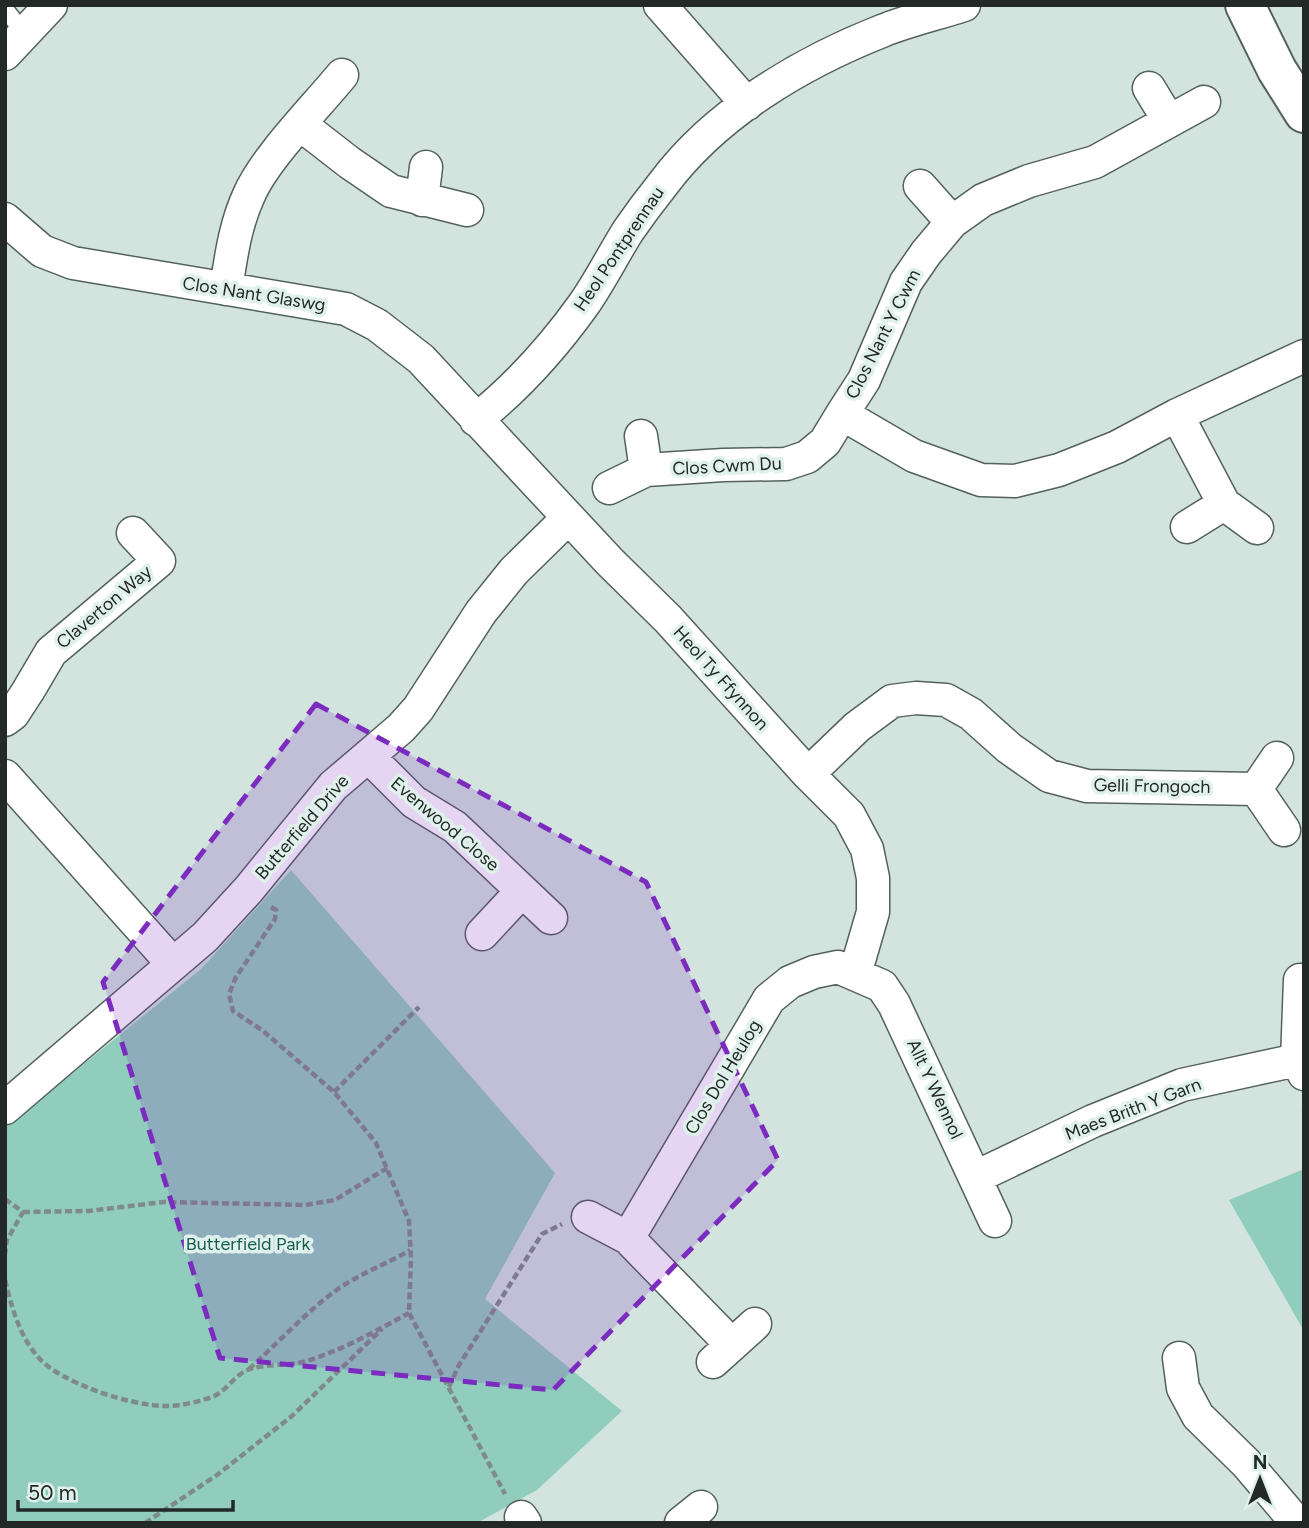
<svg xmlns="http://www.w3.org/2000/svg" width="1309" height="1528" viewBox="0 0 1309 1528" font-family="Figtree,sans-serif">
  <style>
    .green { fill: #91cdbd }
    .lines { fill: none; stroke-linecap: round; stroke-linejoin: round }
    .lane-casing { stroke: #53615d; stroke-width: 19 }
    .street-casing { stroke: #53615d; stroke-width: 35 }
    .secondary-casing { stroke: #53615d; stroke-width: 42 }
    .path { stroke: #7f8b88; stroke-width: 4.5; stroke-dasharray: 7 3.5; stroke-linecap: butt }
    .lane { stroke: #fff; stroke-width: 16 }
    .street { stroke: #fff; stroke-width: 32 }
    .secondary { stroke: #fff; stroke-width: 38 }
    .marked { fill: #7b2cbf; fill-opacity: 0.2; stroke: #7b2cbf; stroke-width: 5; stroke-dasharray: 14 9; stroke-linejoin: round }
    .labels { text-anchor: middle; stroke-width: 7; stroke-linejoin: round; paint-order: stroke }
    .street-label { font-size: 18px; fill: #222927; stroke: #e0f1ec }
    .park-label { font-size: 18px; fill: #175e50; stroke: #e0f1ec }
  </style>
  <rect width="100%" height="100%" fill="#d3e4df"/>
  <path class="green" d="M 291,870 L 555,1173 L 485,1299 L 622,1411 L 537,1490 L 477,1523 L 5,1523 L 5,1128 L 201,969 Z
    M 1304,1169 L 1304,1331 L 1229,1200 Z"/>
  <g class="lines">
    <g class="lane-casing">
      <path id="lane" d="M 5,9 L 25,34"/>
    </g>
    <g class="street-casing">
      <path id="street" d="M 660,5 L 747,104
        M 5,54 L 51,5
        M 1149,88 L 1169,121
        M 301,125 L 350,163 L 391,191 L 467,210
        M 920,186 L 952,222
        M 422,200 L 426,167
        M 5,219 L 42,251 L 73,263 L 346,309 L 377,325 L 421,359 L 610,562 L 668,619 L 808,774 L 849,815 L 867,849 L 873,878 L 873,912 L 855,974
        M 226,289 C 231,257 235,225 249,195 C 265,158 315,108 342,75
        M 842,414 L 864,380 L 906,282 L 926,253 L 952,222 L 983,200 L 1029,181 L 1095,162 L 1204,102
        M 1177,415 L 1224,504 L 1257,528
        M 476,420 C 516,388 554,346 584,304 C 600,281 613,255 628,231 C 639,215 651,199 663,184 C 716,113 801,63 882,31 C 909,20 937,14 964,5
        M 641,436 L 646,470
        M 609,488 L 646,470 L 723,465 L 786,464 L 807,457 L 825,442 L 842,414 L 914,456 L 981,480 L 1015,481 L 1059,470 L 1117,447 L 1177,415 L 1304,356
        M 1187,527 L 1224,504
        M 5,720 L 13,714 L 28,691 L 51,652 L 159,561 L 133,533
        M 368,756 L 414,802 L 455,827 L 551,918
        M 808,774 L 857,727 L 892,701 L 916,698 L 946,700 L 971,714 L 1009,748 L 1049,776 L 1087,786 L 1256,789 L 1284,830
        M 5,776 L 173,964
        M 1256,789 L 1277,758
        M 482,934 L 522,891
        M 1297,1060 L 1300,980
        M 5,1108 L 205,937 L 249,889 L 333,786 L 401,728 L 418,709 L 481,612 L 514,571 L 568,518
        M 976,1177 L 1093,1121 L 1182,1085 L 1297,1060 L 1304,1074
        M 588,1217 L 628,1238
        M 732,1345 L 628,1238 L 769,999 L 790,982 L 814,972 L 838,967 L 882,986 L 894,1004 L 995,1221
        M 1179,1358 L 1183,1388 L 1198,1416 L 1246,1463 L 1297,1523
        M 713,1362 L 755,1324
        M 521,1517 L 525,1523
        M 681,1523 L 701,1507"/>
    </g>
    <g class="secondary-casing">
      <path id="secondary" d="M 1245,5 L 1277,70 L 1304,113"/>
    </g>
    <path class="path" d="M 271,907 L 276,910 L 275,919 L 236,977 L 229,994 L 233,1011 L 262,1030 L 334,1092 L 376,1143 L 409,1221 L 411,1258 L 409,1313 L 505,1494
      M 334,1092 L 419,1007
      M 1304,1110 L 1304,1111
      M 5,1199 L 23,1212 L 7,1240 L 5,1254
      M 23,1212 L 89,1211 L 164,1202 L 305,1205 L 335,1200 L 387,1168
      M 5,1280 C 12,1308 19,1335 38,1357 C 60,1383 132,1406 165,1406 C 180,1406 198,1402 212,1397 C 226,1392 235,1374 250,1369 C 266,1364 286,1366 303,1362 C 339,1352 376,1331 409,1313
      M 249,1369 C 278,1343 306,1312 338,1289 C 361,1273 387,1264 410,1250
      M 449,1387 L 459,1365 L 542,1234 L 562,1224
      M 145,1523 L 217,1475 L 292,1416 L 382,1329"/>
    <use href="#lane" class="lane"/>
    <use href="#street" class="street"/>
    <use href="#secondary" class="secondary"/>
  </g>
  <path class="marked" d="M 316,704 L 646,882 L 778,1160 L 553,1390 L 220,1358 L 103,982 Z"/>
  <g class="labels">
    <g class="street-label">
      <text transform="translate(619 249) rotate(-56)" y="6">Heol Pontprennau</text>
      <text transform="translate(254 294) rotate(9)" y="6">Clos Nant Glaswg</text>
      <text transform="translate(883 334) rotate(-63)" y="6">Clos Nant Y Cwm</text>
      <text transform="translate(727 466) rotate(-3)" y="6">Clos Cwm Du</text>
      <text transform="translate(104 607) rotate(-40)" y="6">Claverton Way</text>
      <text transform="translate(721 678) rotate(48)" y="6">Heol Ty Ffynnon</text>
      <text transform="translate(1152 786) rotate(1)" y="6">Gelli Frongoch</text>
      <text transform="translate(445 824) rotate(40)" y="6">Evenwood Close</text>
      <text transform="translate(302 827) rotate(-49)" y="6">Butterfield Drive</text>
      <text transform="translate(723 1077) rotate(-59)" y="6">Clos Dol Heulog</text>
      <text transform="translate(935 1089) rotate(65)" y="6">Allt Y Wennol</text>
      <text transform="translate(1133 1109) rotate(-21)" y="6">Maes Brith Y Garn</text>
    </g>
    <g class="park-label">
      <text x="248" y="1250">Butterfield Park</text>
    </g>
  </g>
  <rect width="1309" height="1528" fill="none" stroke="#222927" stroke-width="14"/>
  <g transform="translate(1260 1479)" stroke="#e0f1ec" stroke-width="5" paint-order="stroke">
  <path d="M0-5L12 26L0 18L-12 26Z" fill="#222927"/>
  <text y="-10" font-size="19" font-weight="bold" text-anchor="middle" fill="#222927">N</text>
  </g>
  <path d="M18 1500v10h215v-10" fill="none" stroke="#222927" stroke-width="3.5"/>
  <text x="28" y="1500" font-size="21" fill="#222927" stroke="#e0f1ec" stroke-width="5" paint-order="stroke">50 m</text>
</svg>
